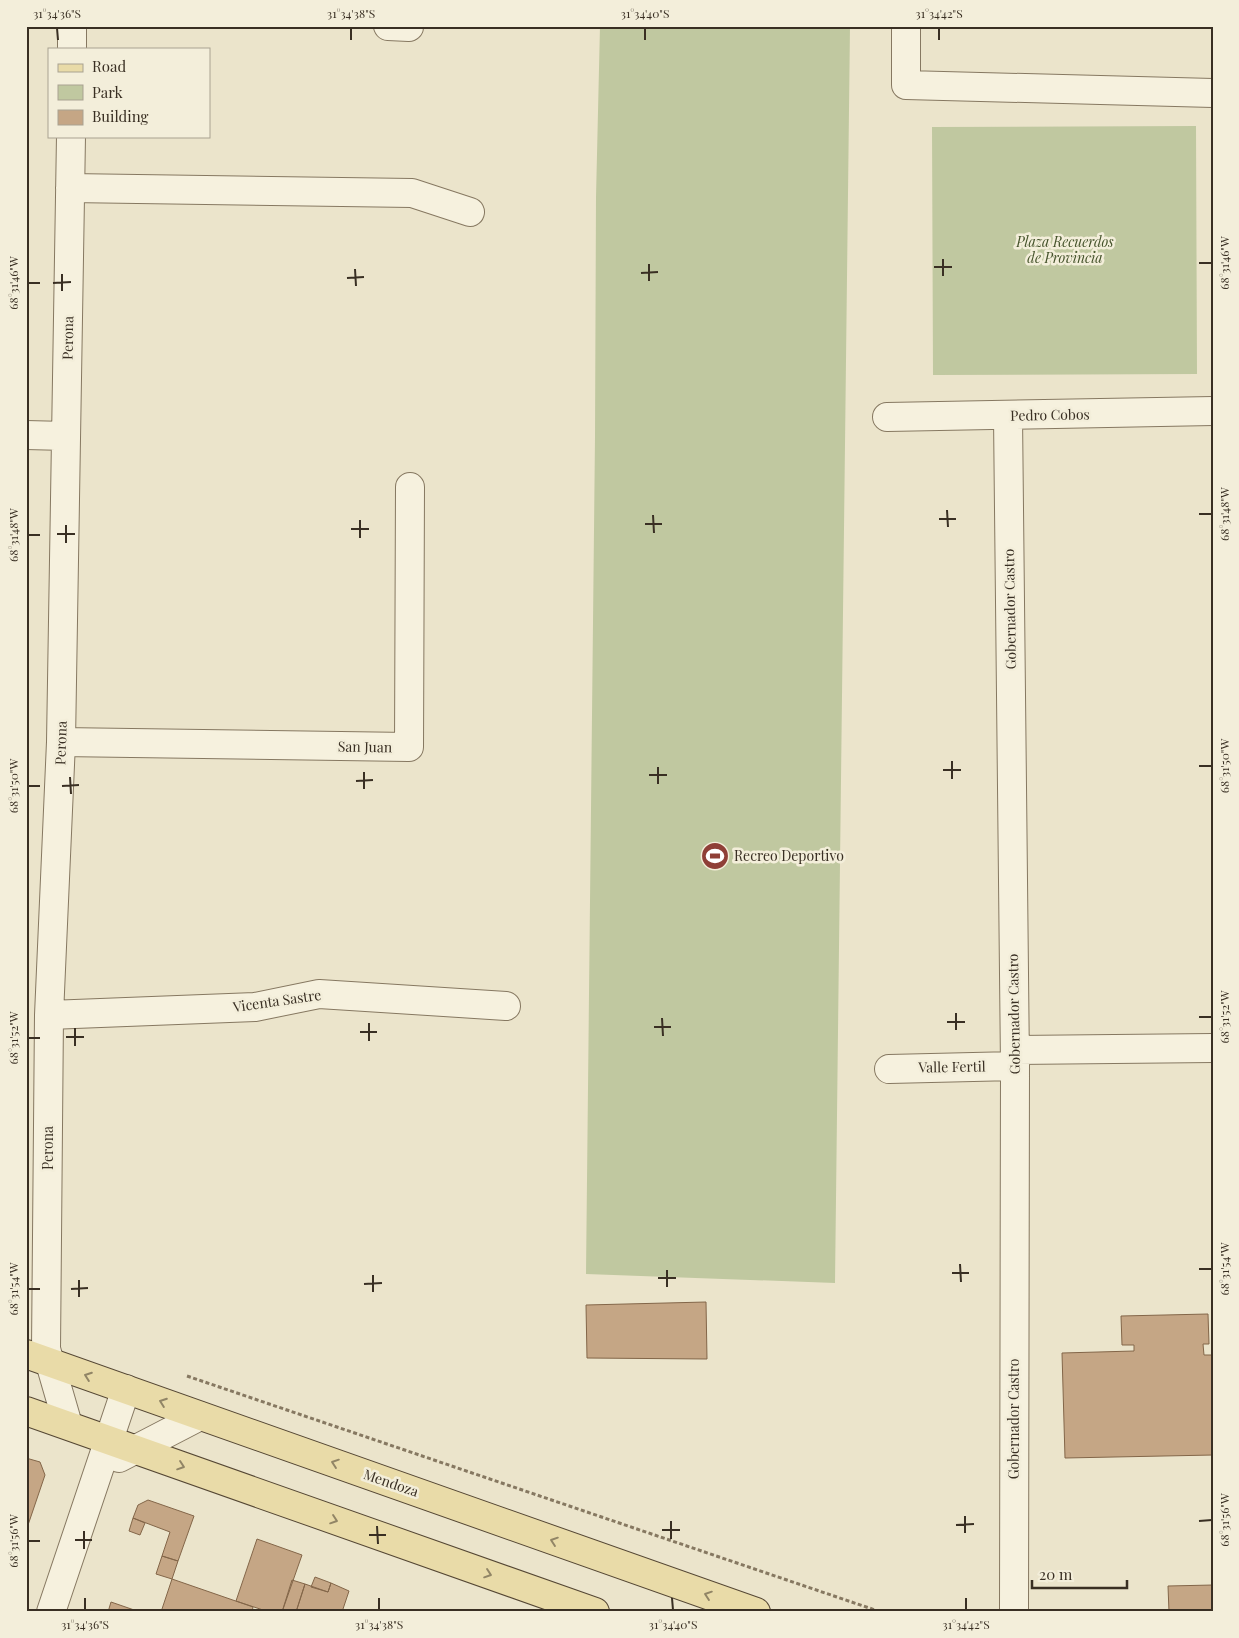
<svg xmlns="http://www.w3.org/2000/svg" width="1239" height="1638" viewBox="0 0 1239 1638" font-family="'Playfair Display',serif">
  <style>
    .green { fill: #c0c8a0 }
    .building { fill: #c5a685; stroke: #836649 }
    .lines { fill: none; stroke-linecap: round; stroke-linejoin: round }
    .minor-casing { stroke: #867861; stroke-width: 30 }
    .major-casing { stroke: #554734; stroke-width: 30 }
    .path { stroke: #867861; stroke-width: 3; stroke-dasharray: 4 2.5; stroke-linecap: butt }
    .minor { stroke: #f6f1de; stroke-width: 28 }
    .major { stroke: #e9dba8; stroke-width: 28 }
    .oneway { stroke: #918566 }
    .ticks { fill: none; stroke: #392f23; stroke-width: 2 }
    .labels { text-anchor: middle; stroke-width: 5; stroke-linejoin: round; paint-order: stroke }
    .park-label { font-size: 14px; font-style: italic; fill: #45532b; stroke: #f3eeda }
    .street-label { font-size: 14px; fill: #392f23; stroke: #f3eeda }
    .poi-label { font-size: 14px; fill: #392f23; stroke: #f3eeda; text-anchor: start }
    .neatline { fill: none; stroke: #392f23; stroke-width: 2 }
    .ticks-label { font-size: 12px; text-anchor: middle; fill: #392f23 }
  </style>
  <rect width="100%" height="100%" fill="#ebe4cb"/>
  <path class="green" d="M 600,26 L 850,26 L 835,1283 L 586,1274 L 595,437 L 596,197 Z
    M 1196,126 L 1197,374 L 933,375 L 932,127 Z"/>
  <path class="building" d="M 706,1302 L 707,1359 L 587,1358 L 586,1305 Z
    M 1208,1314 L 1209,1344 L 1203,1344 L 1204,1355 L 1213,1355 L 1213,1455 L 1065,1458 L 1062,1353 L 1134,1351 L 1134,1345 L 1122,1345 L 1121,1316 Z
    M 26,1458 L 40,1462 L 45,1475 L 26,1531 Z
    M 148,1500 L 194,1516 L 178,1561 L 162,1556 L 170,1532 L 133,1518 L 138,1505 Z
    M 133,1518 L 145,1523 L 140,1535 L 129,1531 Z
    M 257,1539 L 302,1555 L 282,1612 L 269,1612 L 236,1601 Z
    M 162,1556 L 178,1561 L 172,1579 L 156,1574 Z
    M 315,1577 L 331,1583 L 328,1592 L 311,1587 Z
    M 172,1579 L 253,1607 L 252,1612 L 161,1612 Z
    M 292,1580 L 305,1584 L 296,1612 L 282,1612 Z
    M 331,1583 L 349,1591 L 342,1612 L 296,1612 L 305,1584 L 328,1592 Z
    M 1213,1585 L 1213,1612 L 1169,1612 L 1168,1586 Z
    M 111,1602 L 140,1612 L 108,1612 Z"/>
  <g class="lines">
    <g class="minor-casing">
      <path id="minor" d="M 388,26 L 409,27
        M 906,26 L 906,85 L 1213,93
        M 72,49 L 72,26
        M 70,188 L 412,193 L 470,212
        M 1008,416 L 1015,1066 L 1014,1612
        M 887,417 L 1213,411
        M 26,435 L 66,436
        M 61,742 L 409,747 L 410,487
        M 49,1015 L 255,1007 L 319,994 L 506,1006
        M 1015,1050 L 1213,1048
        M 889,1069 L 1015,1066
        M 68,1425 L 46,1349 L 49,1015 L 61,742 L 71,136
        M 119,1458 L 200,1416
        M 51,1612 L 126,1389"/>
    </g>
    <g class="major-casing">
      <path id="major" d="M 26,1354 L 756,1612
        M 26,1411 L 595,1612"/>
    </g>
    <path class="path" d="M 187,1376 L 881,1612"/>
    <use href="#minor" class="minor"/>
    <use href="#major" class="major"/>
  </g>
  <defs><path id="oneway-chevron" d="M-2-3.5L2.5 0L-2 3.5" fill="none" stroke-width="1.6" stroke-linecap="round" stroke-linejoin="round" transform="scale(1.25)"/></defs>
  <g class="oneway">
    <use href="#oneway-chevron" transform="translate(88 1376) rotate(-160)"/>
    <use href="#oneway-chevron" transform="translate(163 1402) rotate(-160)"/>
    <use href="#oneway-chevron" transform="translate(335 1463) rotate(-161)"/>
    <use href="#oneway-chevron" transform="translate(181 1466) rotate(19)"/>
    <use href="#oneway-chevron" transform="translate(334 1520) rotate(19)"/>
    <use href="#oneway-chevron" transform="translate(554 1541) rotate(-161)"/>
    <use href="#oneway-chevron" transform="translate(488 1574) rotate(19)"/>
    <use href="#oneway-chevron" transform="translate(708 1595) rotate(-161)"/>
  </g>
  <path class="ticks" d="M 57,28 L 58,40M 351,28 L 351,40M 645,28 L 645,40M 939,28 L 939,40M 943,259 L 943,276M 1199,263 L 1212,263M 649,264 L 649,281M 934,267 L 952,267M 355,269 L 356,286M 641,273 L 658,272M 62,274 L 62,291M 347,278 L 364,277M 28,283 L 40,283M 53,283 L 71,282M 947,510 L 948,527M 1199,514 L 1212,514M 653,515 L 654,533M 939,519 L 956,519M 360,520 L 360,538M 645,524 L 662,524M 66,525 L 66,543M 351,529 L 369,529M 57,534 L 75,534M 28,535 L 40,535M 952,761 L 952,779M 1199,766 L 1212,766M 658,767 L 658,784M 943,770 L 961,770M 364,772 L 364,789M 649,775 L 667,775M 70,777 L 71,794M 356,781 L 373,780M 28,786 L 40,786M 62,786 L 79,785M 956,1013 L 956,1030M 1199,1017 L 1212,1017M 662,1018 L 663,1036M 947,1022 L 965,1022M 369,1023 L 369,1041M 654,1027 L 671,1027M 75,1028 L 75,1046M 360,1032 L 377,1032M 66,1037 L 84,1037M 28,1038 L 40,1038M 960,1264 L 961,1282M 1199,1269 L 1212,1269M 667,1270 L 667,1287M 952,1273 L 969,1273M 373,1275 L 373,1292M 658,1278 L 676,1278M 79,1280 L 79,1297M 364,1284 L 382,1283M 28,1289 L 40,1289M 71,1289 L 88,1288M 965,1516 L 965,1533M 671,1521 L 671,1539M 1199,1521 L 1212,1520M 956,1525 L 974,1524M 377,1526 L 378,1544M 662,1530 L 680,1530M 84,1531 L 84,1549M 369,1535 L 386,1535M 75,1540 L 92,1540M 28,1541 L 40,1541M 85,1598 L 85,1610M 379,1598 L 379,1610M 672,1598 L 673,1610M 966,1598 L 966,1610"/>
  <defs>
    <g id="stadium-disc" transform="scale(1.4375)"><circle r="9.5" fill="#8f3f37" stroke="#f3eeda"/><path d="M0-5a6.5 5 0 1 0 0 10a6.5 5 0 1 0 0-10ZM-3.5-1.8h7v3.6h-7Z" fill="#fff"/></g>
  </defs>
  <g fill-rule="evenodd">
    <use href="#stadium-disc" x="715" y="856"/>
  </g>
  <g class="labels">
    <g class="park-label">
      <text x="1065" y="247">Plaza Recuerdos<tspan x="1065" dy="16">de Provincia</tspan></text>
    </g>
    <g class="street-label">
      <text transform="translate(68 338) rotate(-89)" y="5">Perona</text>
      <text transform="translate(1050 415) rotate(-1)" y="5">Pedro Cobos</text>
      <text transform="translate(1010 609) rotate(-91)" y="5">Gobernador Castro</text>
      <text transform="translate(61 743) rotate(-88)" y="5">Perona</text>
      <text transform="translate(365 747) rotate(1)" y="5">San Juan</text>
      <text transform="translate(277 1001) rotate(-8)" y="5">Vicenta Sastre</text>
      <text transform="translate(1014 1014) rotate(-91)" y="5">Gobernador Castro</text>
      <text transform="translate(952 1067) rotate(-1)" y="5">Valle Fertil</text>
      <text transform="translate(48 1148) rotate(-90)" y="5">Perona</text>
      <text transform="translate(1014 1419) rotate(-90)" y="5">Gobernador Castro</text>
      <text transform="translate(391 1483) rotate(19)" y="5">Mendoza</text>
    </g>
    <g class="poi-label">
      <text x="734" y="861">Recreo Deportivo</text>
    </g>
  </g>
  <rect width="1239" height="1638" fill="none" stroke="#f3eeda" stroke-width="55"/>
  <rect x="48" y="48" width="162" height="90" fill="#f3eeda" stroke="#a9a291"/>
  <rect x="58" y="64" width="25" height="8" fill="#e9dba8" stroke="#a9a291"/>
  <text x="92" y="72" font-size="15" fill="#392f23">Road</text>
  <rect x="58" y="85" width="25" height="15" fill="#c0c8a0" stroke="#a9a291"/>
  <text x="92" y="98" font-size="15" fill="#392f23">Park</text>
  <rect x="58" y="110" width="25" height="15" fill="#c5a685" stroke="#a9a291"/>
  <text x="92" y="122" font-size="15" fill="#392f23">Building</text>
  <path d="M1032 1580v8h95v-8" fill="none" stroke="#392f23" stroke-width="2.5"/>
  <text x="1039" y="1580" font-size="15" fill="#392f23" stroke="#f3eeda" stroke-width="4" paint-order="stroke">20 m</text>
  <rect x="28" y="28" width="1184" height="1582" class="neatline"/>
  <g class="ticks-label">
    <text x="57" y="18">31°34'36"S</text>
    <text x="351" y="18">31°34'38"S</text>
    <text x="645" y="18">31°34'40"S</text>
    <text x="939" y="18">31°34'42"S</text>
    <text transform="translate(1225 263) rotate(-90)" y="4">68°31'46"W</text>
    <text transform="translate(14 283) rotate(-90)" y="4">68°31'46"W</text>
    <text transform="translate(1225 514) rotate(-90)" y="4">68°31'48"W</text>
    <text transform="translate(14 535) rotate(-90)" y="4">68°31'48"W</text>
    <text transform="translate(1225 766) rotate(-90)" y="4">68°31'50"W</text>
    <text transform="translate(14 786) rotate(-90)" y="4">68°31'50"W</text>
    <text transform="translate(1225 1017) rotate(-90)" y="4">68°31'52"W</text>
    <text transform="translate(14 1038) rotate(-90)" y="4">68°31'52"W</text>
    <text transform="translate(1225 1269) rotate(-90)" y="4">68°31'54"W</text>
    <text transform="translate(14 1289) rotate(-90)" y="4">68°31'54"W</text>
    <text transform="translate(1225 1520) rotate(-90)" y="4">68°31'56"W</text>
    <text transform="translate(14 1541) rotate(-90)" y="4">68°31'56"W</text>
    <text x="85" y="1629">31°34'36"S</text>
    <text x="379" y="1629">31°34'38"S</text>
    <text x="673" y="1629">31°34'40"S</text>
    <text x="966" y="1629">31°34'42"S</text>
  </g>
</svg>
